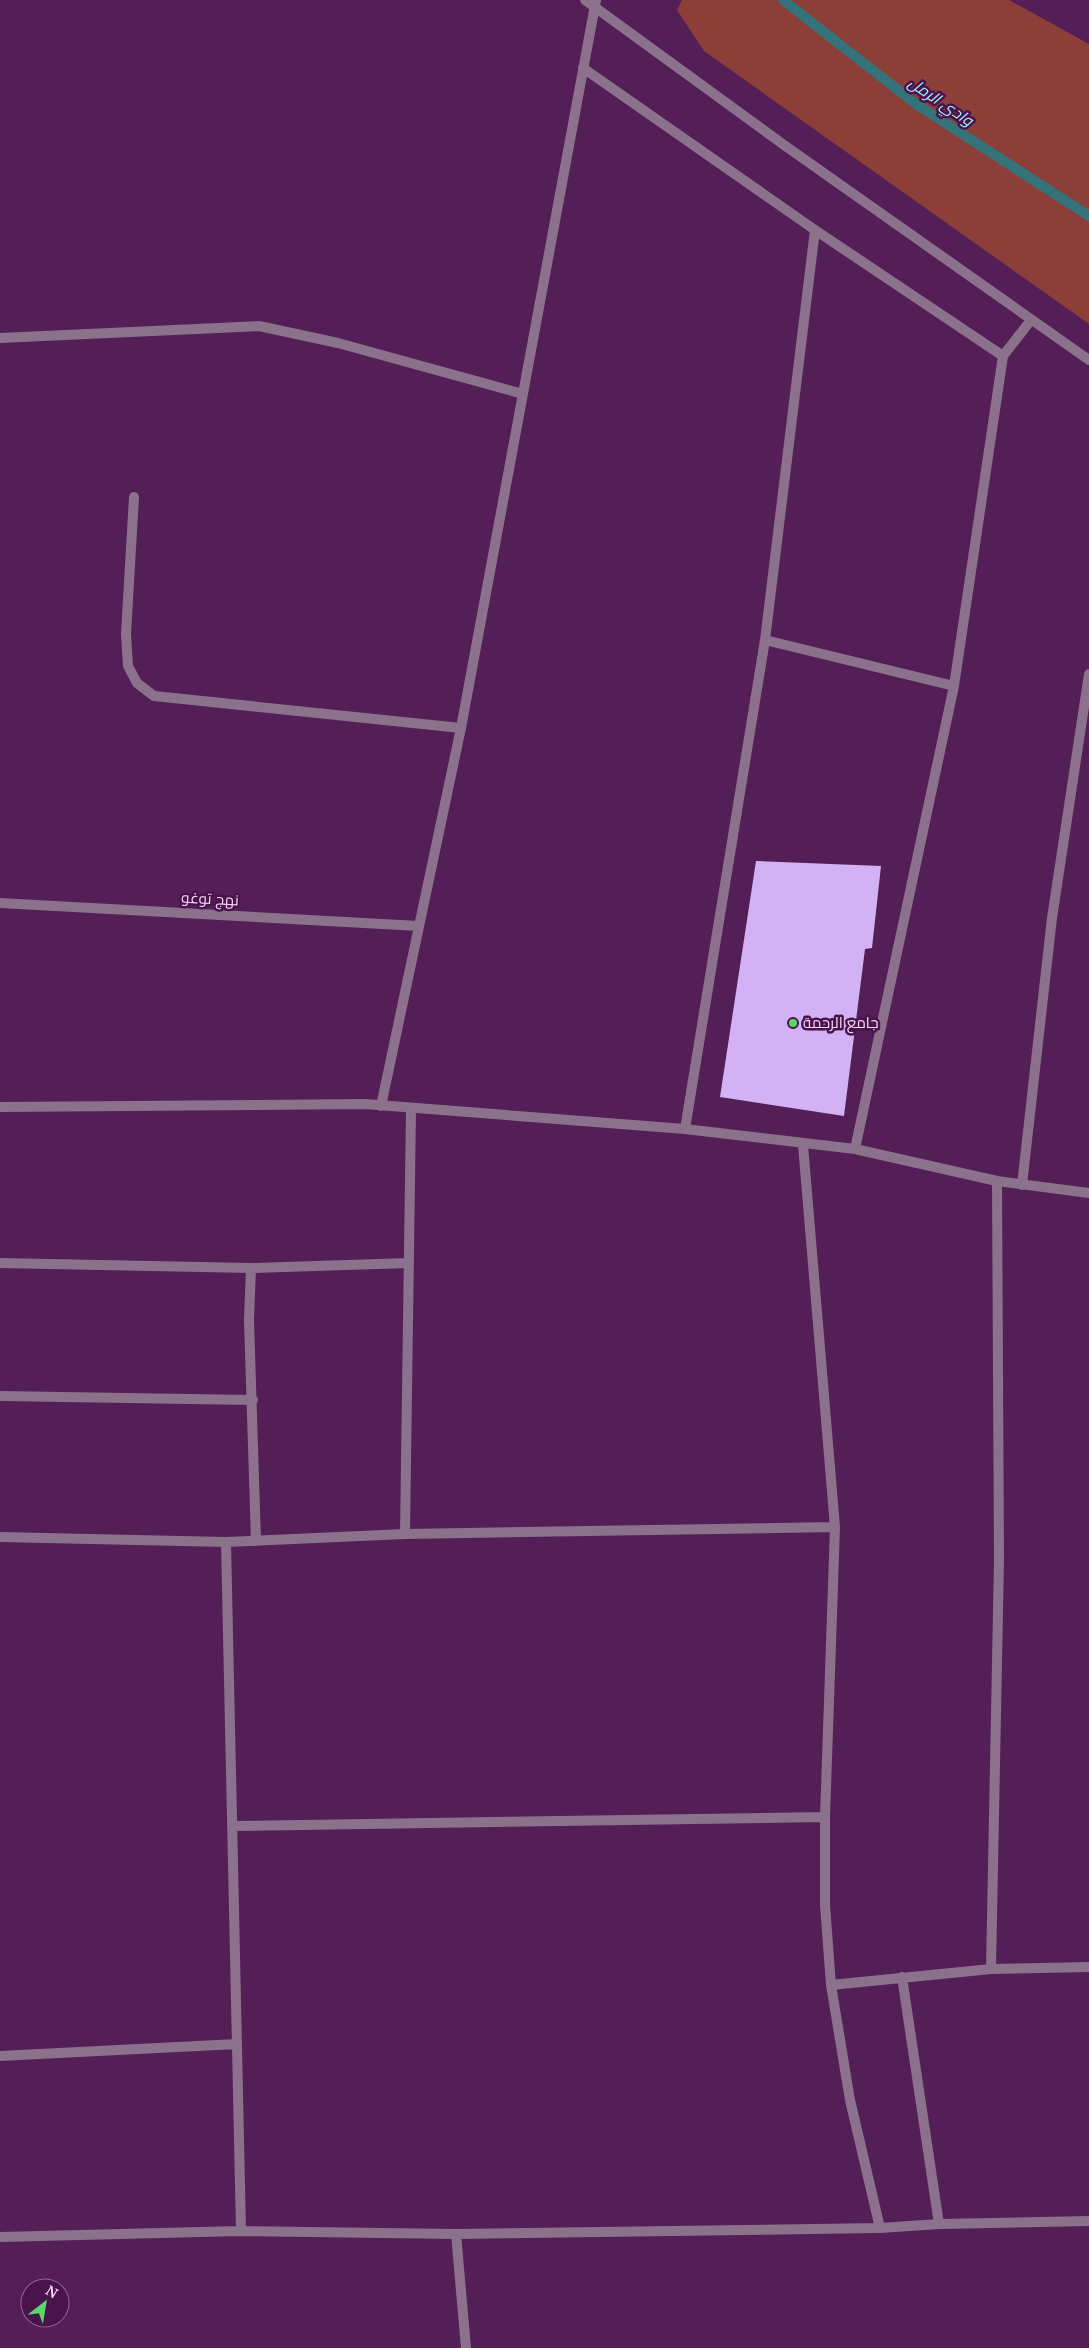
<svg xmlns="http://www.w3.org/2000/svg" width="1089" height="2348" viewBox="0 0 1089 2348" font-family="'Noto Serif',Cairo,serif">
  <style>
    .green { fill: #8c3e38 }
    .lines { fill: none; stroke-linecap: round; stroke-linejoin: round }
    .stream { stroke: #35737a; stroke-width: 10 }
    .building { fill: #d2b2f4 }
    .street { stroke: #8b718b; stroke-width: 10 }
    .poi-dot { fill: #5cd56d; stroke: #49144b; stroke-width: 2 }
    .labels { text-anchor: middle; stroke-width: 5; stroke-linejoin: round; paint-order: stroke }
    .street-label { font-size: 15px; fill: #f9d9f9; stroke: #49144b }
    .poi-label { font-size: 15px; fill: #f9d9f9; stroke: #49144b; text-anchor: start }
    .water-label { font-size: 16px; font-style: italic; fill: #9febf5; stroke: #49144b }
  </style>
  <rect width="100%" height="100%" fill="#541f56"/>
  <path class="green" d="M 682,0 L 1009,0 L 1089,44 L 1089,324 L 704,51 L 677,10 Z"/>
  <g class="lines">
    <path class="stream" d="M 783,0 L 916,104 L 1089,216"/>
  </g>
  <path class="building" d="M 756,861 L 881,866 L 872,948 L 865,949 L 844,1116 L 720,1097 Z"/>
  <g class="lines">
    <path class="street" d="M 585,0 L 784,145 L 1089,360
      M 583,68 L 815,230 L 1003,356 L 954,686 L 855,1149
      M 0,338 L 259,326 L 338,343 L 523,394
      M 1003,356 L 1031,320
      M 134,497 L 126,634 L 128,666 L 137,683 L 154,696 L 461,728
      M 765,640 L 954,686
      M 0,903 L 419,926
      M 381,1106 L 461,728 L 596,0
      M 0,1107 L 365,1104 L 685,1129 L 855,1149 L 997,1181 L 1089,1193
      M 685,1129 L 765,640 L 815,230
      M 803,1145 L 835,1527 L 825,1817 L 825,1905 L 831,1985 L 850,2100 L 880,2228
      M 1022,1185 L 1052,918 L 1089,674
      M 0,1263 L 251,1268 L 249,1320 L 256,1541
      M 251,1268 L 409,1263
      M 0,1396 L 253,1400
      M 405,1534 L 411,1109
      M 0,1537 L 226,1542 L 405,1534 L 835,1527
      M 226,1542 L 241,2231
      M 232,1826 L 825,1817
      M 991,1969 L 999,1560 L 997,1181
      M 902,1977 L 939,2224
      M 831,1985 L 991,1969 L 1089,1967
      M 0,2056 L 237,2044
      M 456,2234 L 466,2348
      M 0,2237 L 241,2231 L 456,2234 L 880,2228 L 939,2224 L 1089,2221"/>
  </g>
  <circle class="poi-dot" cx="793" cy="1023" r="5"/>
  <g class="labels">
    <g class="street-label">
      <text transform="translate(210 899) rotate(3)" y="5">نهج توغو</text>
    </g>
    <g class="poi-label">
      <text x="803" y="1028">جامع الرحمة</text>
    </g>
    <g class="water-label">
      <text transform="translate(941 101) rotate(34)" y="6">وادي الرمل</text>
    </g>
  </g>
  <g transform="translate(45 2303) rotate(31)"><circle r="24" fill="#49144b" stroke="#8f6391"/>
  <path d="M0-4L9 19L0 12L-9 19Z" fill="#5cd56d"/>
  <text y="-8" font-size="14" font-weight="bold" text-anchor="middle" fill="#f9d9f9">N</text>
  </g>
</svg>
